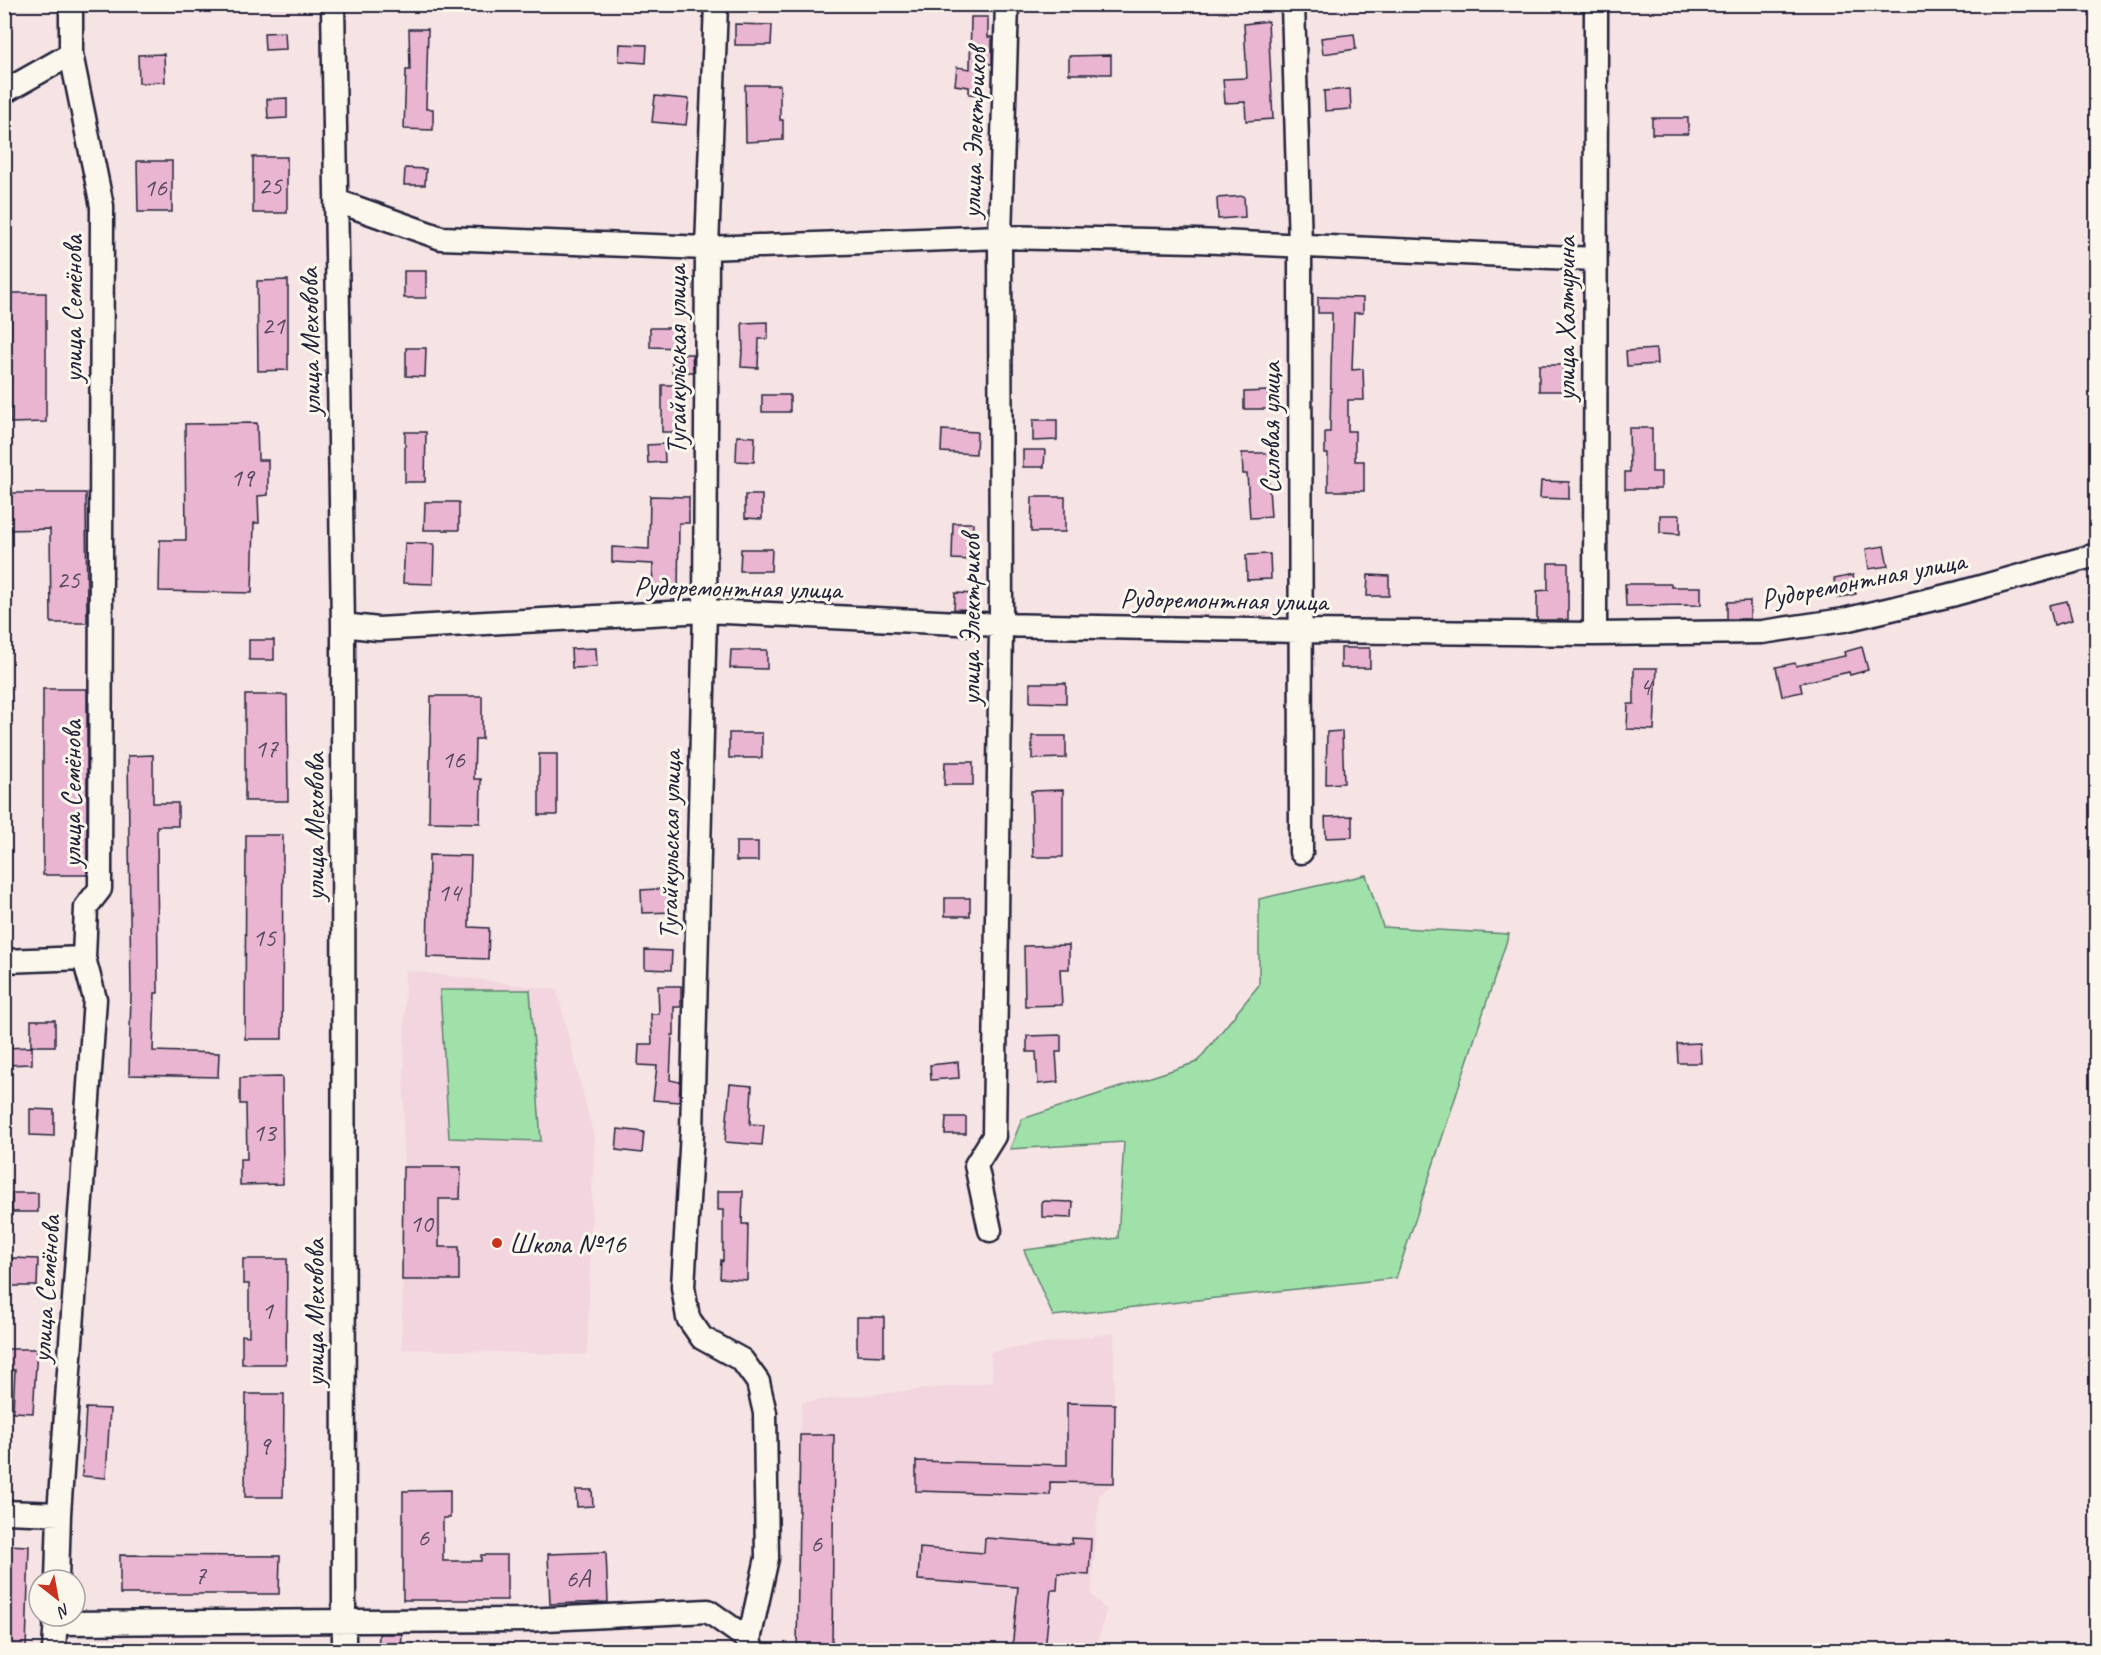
<svg xmlns="http://www.w3.org/2000/svg" width="2101" height="1655" viewBox="0 0 2101 1655" font-family="Caveat,sans-serif">
  <style>
    .built { fill: #f2d5de }
    .green { fill: #a0e1aa; stroke: #618272; stroke-width: 1.5 }
    .building { fill: #e9b5d1; stroke: #22223b; stroke-width: 1.5 }
    .lines { fill: none; stroke-linecap: round; stroke-linejoin: round }
    .minor-casing { stroke: #22223b; stroke-width: 27 }
    .minor { stroke: #fbf7ec; stroke-width: 22 }
    .poi-dot { fill: #c8321e; stroke: #fbf7ec; stroke-width: 2 }
    .labels { text-anchor: middle; stroke-width: 6; stroke-linejoin: round; paint-order: stroke }
    .number-label { font-size: 26px; fill: #544760 }
    .street-label { font-size: 28px; fill: #22223b; stroke: #fbf7ec }
    .poi-label { font-size: 28px; fill: #22223b; stroke: #fbf7ec; text-anchor: start }
  </style>
  <rect width="100%" height="100%" fill="#f6e3e4"/>
  <filter id="ink" filterUnits="userSpaceOnUse"><feTurbulence type="fractalNoise" baseFrequency=".0167" numOctaves="2"/><feDisplacementMap in="SourceGraphic" scale="12" xChannelSelector="R" yChannelSelector="G"/><feConvolveMatrix kernelMatrix="1 2 1 2 8 2 1 2 1" color-interpolation-filters="sRGB"/></filter>
  <g filter="url(#ink)">
    <path class="built" d="M 405,970 L 557,990 L 594,1138 L 587,1355 L 402,1349 Z
      M 1114,1333 L 1114,1483 L 1099,1495 L 1091,1594 L 1106,1610 L 1096,1650 L 797,1650 L 800,1435 L 802,1402 L 993,1382 L 990,1352 Z
      M 69,1643 L 319,1648 L 319,1650 L 69,1650 Z"/>
    <path class="green" d="M 1366,875 L 1383,927 L 1509,934 L 1396,1278 L 1053,1316 L 1024,1250 L 1118,1238 L 1124,1142 L 1010,1149 L 1022,1119 L 1197,1062 L 1259,985 L 1259,899 Z
      M 440,990 L 530,990 L 541,1141 L 449,1138 Z"/>
    <path class="building" d="M 971,17 L 988,17 L 988,37 L 992,37 L 992,64 L 984,64 L 980,95 L 969,94 L 969,87 L 955,85 L 957,67 L 970,69 Z
      M 1268,21 L 1273,119 L 1246,121 L 1245,102 L 1225,103 L 1223,79 L 1247,78 L 1244,24 Z
      M 735,24 L 772,25 L 771,45 L 735,45 Z
      M 409,29 L 428,29 L 426,109 L 433,109 L 433,130 L 404,129 L 406,70 L 410,70 Z
      M 285,32 L 286,49 L 265,50 L 264,33 Z
      M 1354,34 L 1356,49 L 1323,54 L 1321,38 Z
      M 620,44 L 647,45 L 646,63 L 619,61 Z
      M 164,54 L 165,82 L 139,83 L 138,55 Z
      M 1111,55 L 1111,74 L 1069,74 L 1069,56 Z
      M 745,85 L 780,85 L 780,120 L 783,120 L 783,140 L 746,142 Z
      M 1350,89 L 1351,109 L 1325,111 L 1324,91 Z
      M 655,96 L 689,99 L 686,125 L 652,122 Z
      M 287,98 L 287,118 L 268,119 L 267,99 Z
      M 1652,118 L 1688,118 L 1688,134 L 1652,134 Z
      M 253,157 L 287,157 L 287,213 L 253,213 Z
      M 137,161 L 172,161 L 172,212 L 138,212 Z
      M 405,168 L 426,169 L 425,185 L 404,185 Z
      M 1244,196 L 1245,217 L 1218,219 L 1217,198 Z
      M 404,271 L 426,271 L 426,298 L 404,298 Z
      M 288,280 L 288,370 L 258,371 L 257,281 Z
      M 11,293 L 46,293 L 46,422 L 10,423 Z
      M 1318,297 L 1363,298 L 1363,313 L 1354,313 L 1352,370 L 1363,369 L 1364,400 L 1348,400 L 1348,431 L 1355,431 L 1355,461 L 1364,461 L 1364,491 L 1328,491 L 1328,454 L 1325,454 L 1325,432 L 1330,432 L 1332,313 L 1318,313 Z
      M 768,322 L 768,339 L 759,339 L 758,368 L 741,367 L 742,351 L 743,351 L 742,323 Z
      M 650,328 L 683,328 L 682,348 L 650,347 Z
      M 406,348 L 426,348 L 425,377 L 406,376 Z
      M 1656,349 L 1657,364 L 1627,366 L 1626,351 Z
      M 672,354 L 692,354 L 693,372 L 672,372 Z
      M 1539,365 L 1563,365 L 1563,391 L 1539,391 Z
      M 662,385 L 680,385 L 680,432 L 662,432 Z
      M 1268,391 L 1268,409 L 1244,409 L 1244,392 Z
      M 762,395 L 790,395 L 790,412 L 762,412 Z
      M 1033,420 L 1057,420 L 1057,440 L 1033,441 Z
      M 257,423 L 258,460 L 268,460 L 268,495 L 258,496 L 259,523 L 254,523 L 252,593 L 159,591 L 160,540 L 186,540 L 185,424 Z
      M 1629,428 L 1652,428 L 1652,472 L 1661,472 L 1661,489 L 1625,489 L 1625,472 L 1630,472 Z
      M 942,430 L 977,432 L 976,454 L 941,452 Z
      M 405,432 L 426,432 L 425,482 L 405,482 Z
      M 737,436 L 755,437 L 754,462 L 736,461 Z
      M 664,444 L 665,462 L 648,463 L 647,445 Z
      M 1023,450 L 1045,450 L 1044,467 L 1023,467 Z
      M 1242,453 L 1271,453 L 1272,474 L 1268,474 L 1271,517 L 1250,518 L 1247,474 L 1243,474 Z
      M 1541,481 L 1569,482 L 1569,499 L 1540,498 Z
      M 4,493 L 86,493 L 87,623 L 51,623 L 50,529 L 4,530 Z
      M 745,495 L 762,495 L 762,519 L 745,518 Z
      M 650,496 L 689,497 L 689,523 L 679,523 L 678,593 L 652,592 L 653,564 L 612,562 L 612,547 L 649,549 Z
      M 1032,497 L 1065,497 L 1065,532 L 1031,532 Z
      M 425,502 L 459,502 L 459,530 L 424,530 Z
      M 1660,515 L 1680,515 L 1680,534 L 1660,533 Z
      M 953,523 L 973,523 L 972,560 L 952,559 Z
      M 405,543 L 434,544 L 433,584 L 403,583 Z
      M 1884,546 L 1888,566 L 1869,569 L 1866,549 Z
      M 741,549 L 772,549 L 771,571 L 740,571 Z
      M 1270,554 L 1271,579 L 1247,580 L 1246,555 Z
      M 1548,563 L 1568,563 L 1568,620 L 1537,620 L 1537,591 L 1548,590 Z
      M 1368,575 L 1389,576 L 1389,596 L 1367,596 Z
      M 1853,575 L 1856,594 L 1837,598 L 1834,579 Z
      M 1625,584 L 1671,584 L 1671,587 L 1701,587 L 1701,605 L 1626,606 Z
      M 955,593 L 976,594 L 976,610 L 954,609 Z
      M 1750,601 L 1750,619 L 1727,619 L 1727,602 Z
      M 2067,601 L 2072,620 L 2054,625 L 2049,605 Z
      M 249,640 L 274,640 L 274,660 L 249,660 Z
      M 1862,647 L 1868,670 L 1850,675 L 1849,672 L 1800,683 L 1802,692 L 1782,696 L 1776,667 L 1795,663 L 1796,666 L 1845,656 L 1844,652 Z
      M 596,648 L 597,667 L 572,668 L 571,649 Z
      M 1341,648 L 1370,648 L 1370,668 L 1341,668 Z
      M 731,650 L 767,650 L 767,669 L 730,668 Z
      M 1634,668 L 1657,668 L 1654,730 L 1627,729 L 1628,704 L 1634,704 Z
      M 1030,683 L 1066,683 L 1066,703 L 1030,702 Z
      M 43,689 L 87,689 L 87,875 L 43,875 Z
      M 245,695 L 287,695 L 288,801 L 245,801 Z
      M 431,696 L 482,696 L 482,739 L 475,739 L 474,779 L 481,779 L 480,823 L 429,822 Z
      M 1342,731 L 1344,783 L 1326,784 L 1327,732 Z
      M 729,733 L 762,733 L 762,758 L 729,758 Z
      M 1032,736 L 1066,736 L 1066,758 L 1032,759 Z
      M 539,754 L 557,754 L 557,815 L 539,815 Z
      M 153,755 L 153,803 L 178,803 L 178,826 L 157,826 L 158,993 L 155,993 L 153,1051 L 219,1053 L 218,1077 L 129,1075 L 131,993 L 128,756 Z
      M 945,762 L 973,762 L 973,785 L 944,785 Z
      M 1063,790 L 1063,857 L 1033,857 L 1031,791 Z
      M 1352,816 L 1352,837 L 1326,838 L 1325,817 Z
      M 246,835 L 283,835 L 282,1039 L 245,1039 Z
      M 736,842 L 758,842 L 758,861 L 736,861 Z
      M 429,855 L 471,856 L 469,927 L 489,928 L 488,959 L 427,957 Z
      M 674,888 L 675,912 L 642,913 L 641,890 Z
      M 945,898 L 970,898 L 970,916 L 945,916 Z
      M 1069,945 L 1069,969 L 1060,969 L 1062,1005 L 1025,1006 L 1024,946 Z
      M 645,950 L 672,951 L 671,970 L 645,969 Z
      M 658,986 L 681,986 L 681,1007 L 674,1007 L 674,1035 L 672,1035 L 670,1080 L 680,1082 L 679,1102 L 653,1100 L 657,1066 L 638,1065 L 639,1044 L 652,1044 L 651,1014 L 659,1014 Z
      M 31,1020 L 55,1020 L 55,1046 L 31,1046 Z
      M 1061,1035 L 1061,1052 L 1056,1052 L 1058,1082 L 1038,1084 L 1036,1052 L 1027,1052 L 1027,1036 Z
      M 1700,1043 L 1701,1063 L 1678,1063 L 1677,1044 Z
      M 32,1047 L 32,1064 L 4,1065 L 4,1048 Z
      M 958,1062 L 959,1078 L 931,1080 L 930,1065 Z
      M 282,1077 L 283,1184 L 240,1185 L 240,1159 L 247,1159 L 246,1104 L 240,1104 L 240,1078 Z
      M 730,1084 L 752,1086 L 750,1124 L 764,1125 L 762,1145 L 725,1142 Z
      M 30,1109 L 54,1110 L 54,1136 L 30,1135 Z
      M 946,1117 L 966,1117 L 966,1134 L 945,1134 Z
      M 618,1129 L 644,1132 L 642,1153 L 616,1150 Z
      M 403,1167 L 461,1167 L 460,1199 L 439,1199 L 439,1247 L 459,1247 L 459,1280 L 402,1280 Z
      M 718,1191 L 743,1191 L 742,1224 L 748,1224 L 747,1280 L 720,1278 L 721,1260 L 723,1261 L 723,1210 L 718,1210 Z
      M 12,1193 L 38,1193 L 38,1212 L 12,1212 Z
      M 1042,1201 L 1073,1202 L 1072,1218 L 1042,1217 Z
      M 12,1258 L 38,1259 L 37,1286 L 12,1286 Z
      M 243,1259 L 287,1259 L 286,1364 L 242,1364 L 242,1335 L 249,1336 L 249,1284 L 243,1284 Z
      M 857,1317 L 884,1317 L 884,1356 L 857,1355 Z
      M 4,1349 L 37,1349 L 33,1413 L 13,1412 L 15,1370 L 4,1370 Z
      M 246,1394 L 284,1394 L 283,1497 L 245,1497 Z
      M 1067,1403 L 1115,1404 L 1114,1483 L 1050,1482 L 1050,1495 L 916,1491 L 916,1461 L 1067,1465 Z
      M 86,1408 L 110,1409 L 106,1478 L 82,1476 Z
      M 800,1435 L 834,1435 L 832,1650 L 797,1650 Z
      M 450,1490 L 450,1518 L 443,1518 L 443,1561 L 481,1561 L 481,1555 L 507,1555 L 507,1600 L 403,1600 L 403,1491 Z
      M 576,1490 L 592,1490 L 593,1506 L 577,1507 Z
      M 985,1538 L 1072,1544 L 1072,1538 L 1091,1539 L 1089,1575 L 1058,1573 L 1057,1590 L 1051,1590 L 1045,1650 L 1012,1650 L 1018,1587 L 918,1580 L 920,1548 L 984,1553 Z
      M 4,1545 L 29,1546 L 26,1650 L 4,1650 Z
      M 606,1552 L 608,1602 L 550,1604 L 548,1554 Z
      M 120,1555 L 280,1556 L 279,1594 L 120,1594 Z
      M 379,1634 L 402,1634 L 401,1650 L 378,1650 Z"/>
    <g class="lines">
      <g class="minor-casing">
        <path id="minor" d="M 333,4 L 343,625 L 344,1650
          M 716,4 L 707,248 L 705,611 L 692,1132 L 683,1287 L 688,1318 L 702,1338 L 742,1360 L 758,1382 L 765,1413 L 767,1558 L 749,1640 L 752,1650
          M 1293,4 L 1300,246 L 1301,852
          M 4,92 L 71,54
          M 337,201 L 441,238 L 707,248 L 1000,237 L 1197,241 L 1595,259
          M 343,625 L 378,629 L 705,611 L 1001,625 L 1300,631 L 1595,634 L 1762,632 L 1844,620 L 1955,594 L 2096,555
          M 1595,634 L 1596,4
          M 4,961 L 84,958
          M 990,1230 L 976,1165 L 994,1136 L 1001,625 L 1000,237 L 1007,4
          M 4,1512 L 59,1514
          M 57,1580 L 59,1514 L 95,999 L 84,958 L 86,907 L 100,889 L 102,206 L 71,54 L 71,4
          M 55,1623 L 526,1620 L 708,1611 L 749,1640
          M 54,1650 L 56,1616"/>
      </g>
      <use href="#minor" class="minor"/>
    </g>
  </g>
  <circle class="poi-dot" cx="497" cy="1243" r="6"/>
  <g class="labels">
    <g class="number-label">
      <text x="270" y="194">25</text>
      <text x="155" y="196">16</text>
      <text x="273" y="334">21</text>
      <text x="242" y="486">19</text>
      <text x="68" y="588">25</text>
      <text x="1645" y="695">4</text>
      <text x="266" y="757">17</text>
      <text x="453" y="768">16</text>
      <text x="449" y="901">14</text>
      <text x="264" y="946">15</text>
      <text x="264" y="1141">13</text>
      <text x="421" y="1232">10</text>
      <text x="267" y="1319">1</text>
      <text x="264" y="1454">9</text>
      <text x="423" y="1546">6</text>
      <text x="816" y="1552">6</text>
      <text x="200" y="1584">7</text>
      <text x="578" y="1587">6А</text>
    </g>
    <g class="street-label">
      <text transform="translate(973 133) rotate(-88)" y="10">улица Электриков</text>
      <text transform="translate(72 309) rotate(-90)" y="10">улица Семёнова</text>
      <text transform="translate(1565 319) rotate(-90)" y="10">улица Халтурина</text>
      <text transform="translate(309 342) rotate(-91)" y="10">улица Меховова</text>
      <text transform="translate(676 360) rotate(-90)" y="10">Тугайкульская улица</text>
      <text transform="translate(1270 428) rotate(-90)" y="10">Силовая улица</text>
      <text transform="translate(1863 579) rotate(-11)" y="10">Рудоремонтная улица</text>
      <text transform="translate(738 587) rotate(1)" y="10">Рудоремонтная улица</text>
      <text transform="translate(1224 599) rotate(1)" y="10">Рудоремонтная улица</text>
      <text transform="translate(970 620) rotate(-90)" y="10">улица Электриков</text>
      <text transform="translate(71 794) rotate(-90)" y="10">улица Семёнова</text>
      <text transform="translate(314 827) rotate(-90)" y="10">улица Меховова</text>
      <text transform="translate(669 845) rotate(-89)" y="10">Тугайкульская улица</text>
      <text transform="translate(45 1289) rotate(-86)" y="10">улица Семёнова</text>
      <text transform="translate(314 1313) rotate(-90)" y="10">улица Меховова</text>
    </g>
    <g class="poi-label">
      <text x="509" y="1253">Школа №16</text>
    </g>
  </g>
  <rect width="2101" height="1655" fill="none" stroke="#fbf7ec" stroke-width="24"/>
  <rect x="12" y="12" width="2077" height="1631" fill="none" stroke="#22223b" stroke-width="2" filter="url(#ink)"/>
  <g transform="translate(57 1598) rotate(149)"><circle r="28" fill="#fbf7ec" stroke="#a4a2a5" stroke-width="1.5"/>
  <path d="M0-4.5L10 22L0 15L-10 22Z" fill="#c8321e"/>
  <text y="-9" font-size="16" font-weight="bold" text-anchor="middle" fill="#22223b">N</text>
  </g>
</svg>
